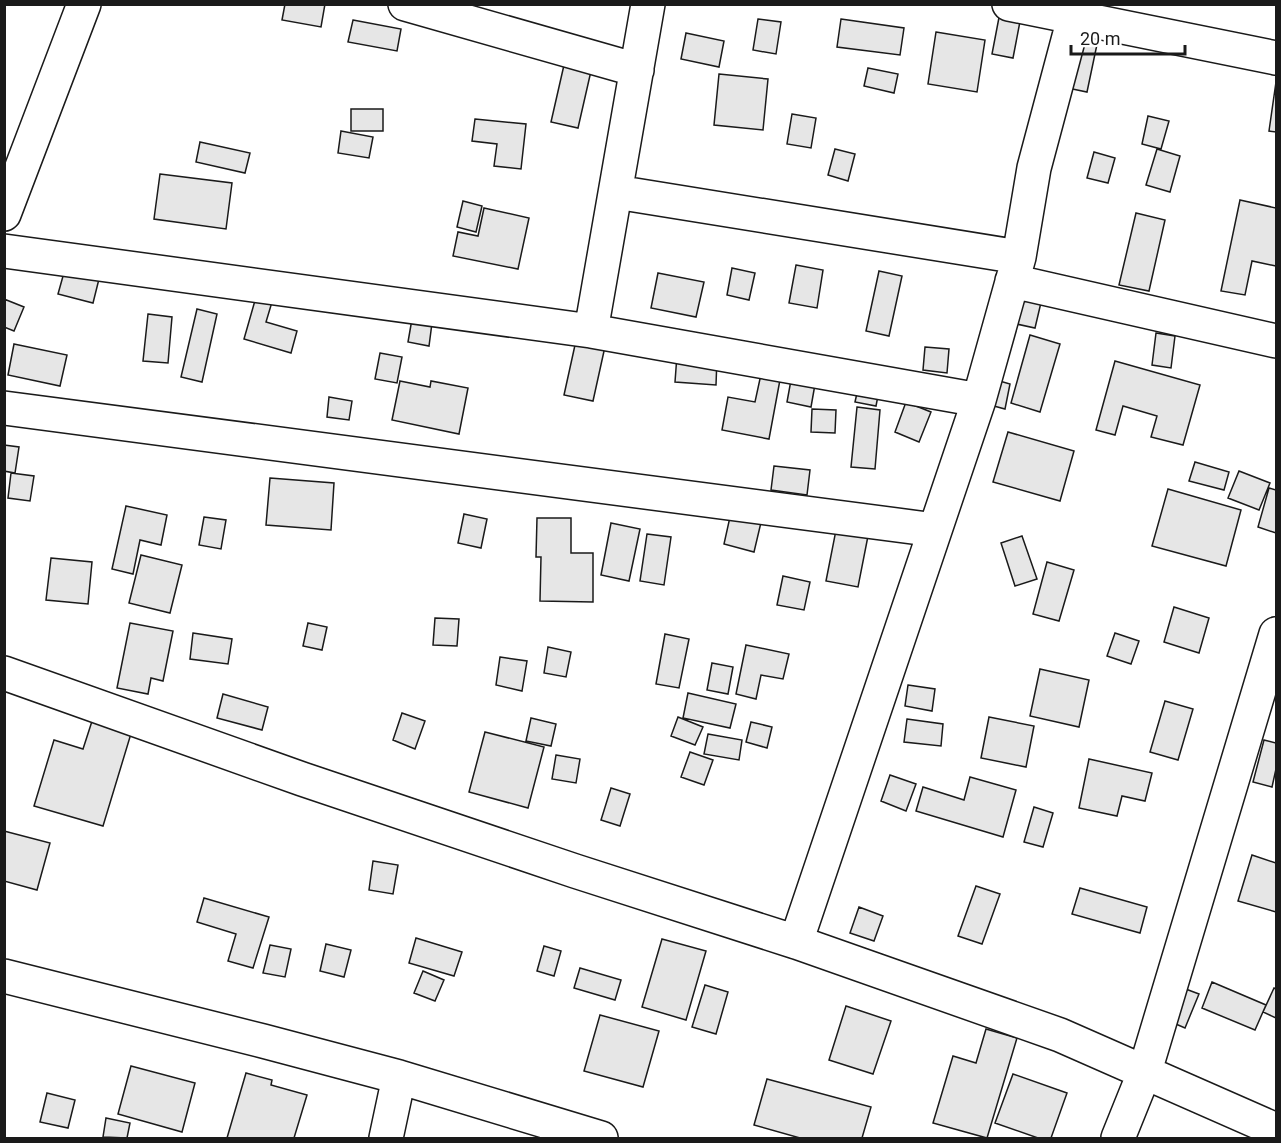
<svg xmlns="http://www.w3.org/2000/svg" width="1281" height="1143" viewBox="0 0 1281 1143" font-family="Roboto,sans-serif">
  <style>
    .building { fill: #e6e6e6; stroke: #1a1a1a; stroke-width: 1.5 }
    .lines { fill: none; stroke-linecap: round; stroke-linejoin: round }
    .minor-casing { stroke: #1a1a1a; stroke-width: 36 }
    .minor { stroke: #fff; stroke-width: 33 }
  </style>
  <rect width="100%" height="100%" fill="#fff"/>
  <path class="building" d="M 285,4 L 325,4 L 321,27 L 282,20 Z
    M 1001,7 L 1022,11 L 1013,58 L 992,54 Z
    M 758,19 L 781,22 L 776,54 L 753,50 Z
    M 841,19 L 904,28 L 900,55 L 837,47 Z
    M 353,20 L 401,29 L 397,51 L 348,42 Z
    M 1071,24 L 1100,30 L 1087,92 L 1058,86 Z
    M 936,32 L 985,40 L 977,92 L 928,84 Z
    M 686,33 L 724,41 L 719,67 L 681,59 Z
    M 564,65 L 591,71 L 578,128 L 551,122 Z
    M 868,68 L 898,74 L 894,93 L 864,86 Z
    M 719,74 L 768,79 L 763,130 L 714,125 Z
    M 1276,82 L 1276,132 L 1269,131 Z
    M 351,109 L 383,109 L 383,131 L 351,131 Z
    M 792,114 L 816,118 L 811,148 L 787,144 Z
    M 1148,116 L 1169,121 L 1161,149 L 1142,144 Z
    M 475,119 L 526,124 L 521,169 L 494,166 L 497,144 L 472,141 Z
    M 341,131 L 373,137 L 369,158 L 338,153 Z
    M 200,142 L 250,153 L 245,173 L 196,162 Z
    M 835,149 L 855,154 L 848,181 L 828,175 Z
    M 1157,149 L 1180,156 L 1170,192 L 1146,185 Z
    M 1094,152 L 1115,158 L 1108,183 L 1087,178 Z
    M 160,174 L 232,183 L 226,229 L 154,219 Z
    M 1240,200 L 1276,208 L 1276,266 L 1252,261 L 1245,295 L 1221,291 Z
    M 463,201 L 482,206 L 476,232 L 457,227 Z
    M 484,208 L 529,218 L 518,269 L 453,256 L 458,232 L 478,236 Z
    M 1136,213 L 1165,220 L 1149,291 L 1119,285 Z
    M 796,265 L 823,270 L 817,308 L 789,303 Z
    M 732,268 L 755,273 L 749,300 L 727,295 Z
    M 65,269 L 99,279 L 93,303 L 58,294 Z
    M 879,271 L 902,276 L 889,336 L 866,331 Z
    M 658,273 L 704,282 L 696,317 L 651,308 Z
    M 1006,285 L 1043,294 L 1035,328 L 998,320 Z
    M 256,297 L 272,302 L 266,322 L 297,331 L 291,353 L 244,339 Z
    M 4,299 L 24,307 L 14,331 L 4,327 Z
    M 197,309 L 217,314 L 202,382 L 181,377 Z
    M 148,314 L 172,317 L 168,363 L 143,361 Z
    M 412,319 L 432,323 L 429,346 L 408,342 Z
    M 1156,333 L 1175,336 L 1171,368 L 1152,365 Z
    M 1030,335 L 1060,344 L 1040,412 L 1011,403 Z
    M 577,336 L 606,342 L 593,401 L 564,395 Z
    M 14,344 L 67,355 L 60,386 L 8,375 Z
    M 925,347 L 949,349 L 947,373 L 923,370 Z
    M 380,353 L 402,357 L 397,383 L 375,379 Z
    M 677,355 L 717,358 L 716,385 L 675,382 Z
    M 1115,361 L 1200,385 L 1183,445 L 1151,437 L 1157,416 L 1123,406 L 1115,435 L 1096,430 Z
    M 763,365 L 782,369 L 769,439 L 722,430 L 728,397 L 755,402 Z
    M 793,369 L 817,373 L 811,407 L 787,402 Z
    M 862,371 L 882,375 L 876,406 L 855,402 Z
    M 986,377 L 1010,384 L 1005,409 L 979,402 Z
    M 400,381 L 430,387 L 431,381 L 468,388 L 459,434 L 392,420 Z
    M 329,397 L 352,401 L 349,420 L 327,417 Z
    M 906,402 L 931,412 L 919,442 L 895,432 Z
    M 857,407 L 880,410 L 875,469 L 851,467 Z
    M 812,409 L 836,410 L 835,433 L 811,432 Z
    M 1008,432 L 1074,451 L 1060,501 L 993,482 Z
    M 4,445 L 19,447 L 15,473 L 4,471 Z
    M 1195,462 L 1229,472 L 1224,490 L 1189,481 Z
    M 774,466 L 810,470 L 807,495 L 771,490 Z
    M 1239,471 L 1270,483 L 1259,510 L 1228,498 Z
    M 11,473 L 34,476 L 30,501 L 8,498 Z
    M 270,478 L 334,483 L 331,530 L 266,525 Z
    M 1269,488 L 1276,490 L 1276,533 L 1258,527 Z
    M 1168,489 L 1241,510 L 1226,566 L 1152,546 Z
    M 736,490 L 767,497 L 754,552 L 724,544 Z
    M 126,506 L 167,515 L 161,545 L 140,540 L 133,574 L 112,569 Z
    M 464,514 L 487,519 L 481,548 L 458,543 Z
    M 204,517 L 226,520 L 221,549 L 199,545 Z
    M 537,518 L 571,518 L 571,553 L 593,553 L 593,602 L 540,601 L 541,557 L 536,557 Z
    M 611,523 L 640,529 L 629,581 L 601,575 Z
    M 836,530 L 868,536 L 858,587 L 826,581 Z
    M 647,534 L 671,537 L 664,585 L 640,581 Z
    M 1022,536 L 1037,579 L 1015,586 L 1001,543 Z
    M 141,555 L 182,565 L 170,613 L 129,603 Z
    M 51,558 L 92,562 L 88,604 L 46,600 Z
    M 1047,562 L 1074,570 L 1059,621 L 1033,614 Z
    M 783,576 L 810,582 L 804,610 L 777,605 Z
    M 1174,607 L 1209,618 L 1199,653 L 1164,642 Z
    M 435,618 L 459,619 L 457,646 L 433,645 Z
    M 130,623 L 173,631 L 163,681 L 151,678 L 148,694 L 117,688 Z
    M 308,623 L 327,627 L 322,650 L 303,646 Z
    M 193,633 L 232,639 L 228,664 L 190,659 Z
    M 1115,633 L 1139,641 L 1131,664 L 1107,656 Z
    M 665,634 L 689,639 L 679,688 L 656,684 Z
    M 746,645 L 789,654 L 783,679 L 761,675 L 756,699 L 736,694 Z
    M 548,647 L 571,652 L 566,677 L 544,673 Z
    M 500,657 L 527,661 L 522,691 L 496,685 Z
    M 712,663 L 733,667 L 728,694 L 707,690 Z
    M 1040,669 L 1089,680 L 1079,727 L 1030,716 Z
    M 908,685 L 935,689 L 932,711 L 905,706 Z
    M 688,693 L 736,704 L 730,728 L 683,718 Z
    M 223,694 L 268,707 L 262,730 L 217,718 Z
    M 1165,701 L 1193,709 L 1178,760 L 1150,752 Z
    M 402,713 L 425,721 L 415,749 L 393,740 Z
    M 94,715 L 133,727 L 103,826 L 34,806 L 54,740 L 83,749 Z
    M 678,717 L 703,727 L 695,745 L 671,736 Z
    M 989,717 L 1034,726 L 1026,767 L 981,758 Z
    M 531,718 L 556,724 L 551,746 L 526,741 Z
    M 907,719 L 943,724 L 941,746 L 904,742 Z
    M 751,722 L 772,727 L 767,748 L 746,742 Z
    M 485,732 L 544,747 L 528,808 L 469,792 Z
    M 708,734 L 742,740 L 739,760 L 704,754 Z
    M 1264,740 L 1276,743 L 1276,769 L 1272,787 L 1253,782 Z
    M 690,752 L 713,760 L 704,785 L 681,777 Z
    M 556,755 L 580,759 L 576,783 L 552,779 Z
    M 1089,759 L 1152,773 L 1145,801 L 1122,796 L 1117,816 L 1079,808 Z
    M 890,775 L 916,784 L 906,811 L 881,801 Z
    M 970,777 L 1016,790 L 1003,837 L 916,811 L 923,787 L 964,800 Z
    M 611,788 L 630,794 L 620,826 L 601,820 Z
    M 1034,807 L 1053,813 L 1043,847 L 1024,842 Z
    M 4,831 L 50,843 L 37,890 L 4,881 Z
    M 1252,855 L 1276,863 L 1276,912 L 1238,901 Z
    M 373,861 L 398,865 L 393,894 L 369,890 Z
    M 976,886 L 1000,894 L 982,944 L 958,936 Z
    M 1080,888 L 1147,907 L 1140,933 L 1072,914 Z
    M 204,898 L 269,917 L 253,968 L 228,961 L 236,934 L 197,922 Z
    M 859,907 L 883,916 L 874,941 L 850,933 Z
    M 416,938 L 462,952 L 454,976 L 409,963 Z
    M 662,939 L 706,951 L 686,1020 L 642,1007 Z
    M 326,944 L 351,950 L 344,977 L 320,971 Z
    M 270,945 L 291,949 L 285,977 L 263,973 Z
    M 544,946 L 561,951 L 554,976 L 537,971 Z
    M 580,968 L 621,980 L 615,1000 L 574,988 Z
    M 423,971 L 444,980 L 435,1001 L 414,993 Z
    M 1212,982 L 1266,1005 L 1255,1030 L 1202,1008 Z
    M 705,985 L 728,992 L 716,1034 L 692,1027 Z
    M 1175,985 L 1199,994 L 1185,1028 L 1162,1018 Z
    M 1274,988 L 1276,989 L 1276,1018 L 1263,1012 Z
    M 846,1006 L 891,1021 L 873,1074 L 829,1060 Z
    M 600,1015 L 659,1031 L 643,1087 L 584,1071 Z
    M 986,1029 L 1017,1038 L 987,1138 L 933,1123 L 953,1056 L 976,1063 Z
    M 131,1066 L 195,1083 L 182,1132 L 118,1114 Z
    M 246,1073 L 272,1080 L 271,1085 L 307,1095 L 294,1138 L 227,1138 Z
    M 1013,1074 L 1067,1093 L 1051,1138 L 1038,1138 L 995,1123 Z
    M 767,1079 L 871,1107 L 862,1138 L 800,1138 L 754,1125 Z
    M 47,1093 L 75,1100 L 68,1128 L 40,1122 Z
    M 106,1118 L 130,1123 L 127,1138 L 103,1137 Z"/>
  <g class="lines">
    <g class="minor-casing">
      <path id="minor" d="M 405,4 L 637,70
        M 1009,4 L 1276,58
        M 616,192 L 1019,257
        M 4,214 L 84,4
        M 4,251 L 591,331 L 979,400
        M 1012,281 L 1276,341
        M 591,331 L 648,4
        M 4,408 L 935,530
        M 4,673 L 302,779 L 575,871 L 796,942 L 1060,1035 L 1276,1130
        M 796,942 L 979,400 L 1019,257 L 1034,168 L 1074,18 L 1073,4
        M 4,976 L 263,1041 L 399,1077 L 601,1138
        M 386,1138 L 399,1077
        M 1118,1138 L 1145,1071 L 1276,634"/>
    </g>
    <use href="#minor" class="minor"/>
  </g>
  <rect width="1281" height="1143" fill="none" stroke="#1a1a1a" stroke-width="12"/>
  <path d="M1071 45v9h114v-9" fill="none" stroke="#1a1a1a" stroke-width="3"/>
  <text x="1080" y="45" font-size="18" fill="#1a1a1a" stroke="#ffffff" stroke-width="4.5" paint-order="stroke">20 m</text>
</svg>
